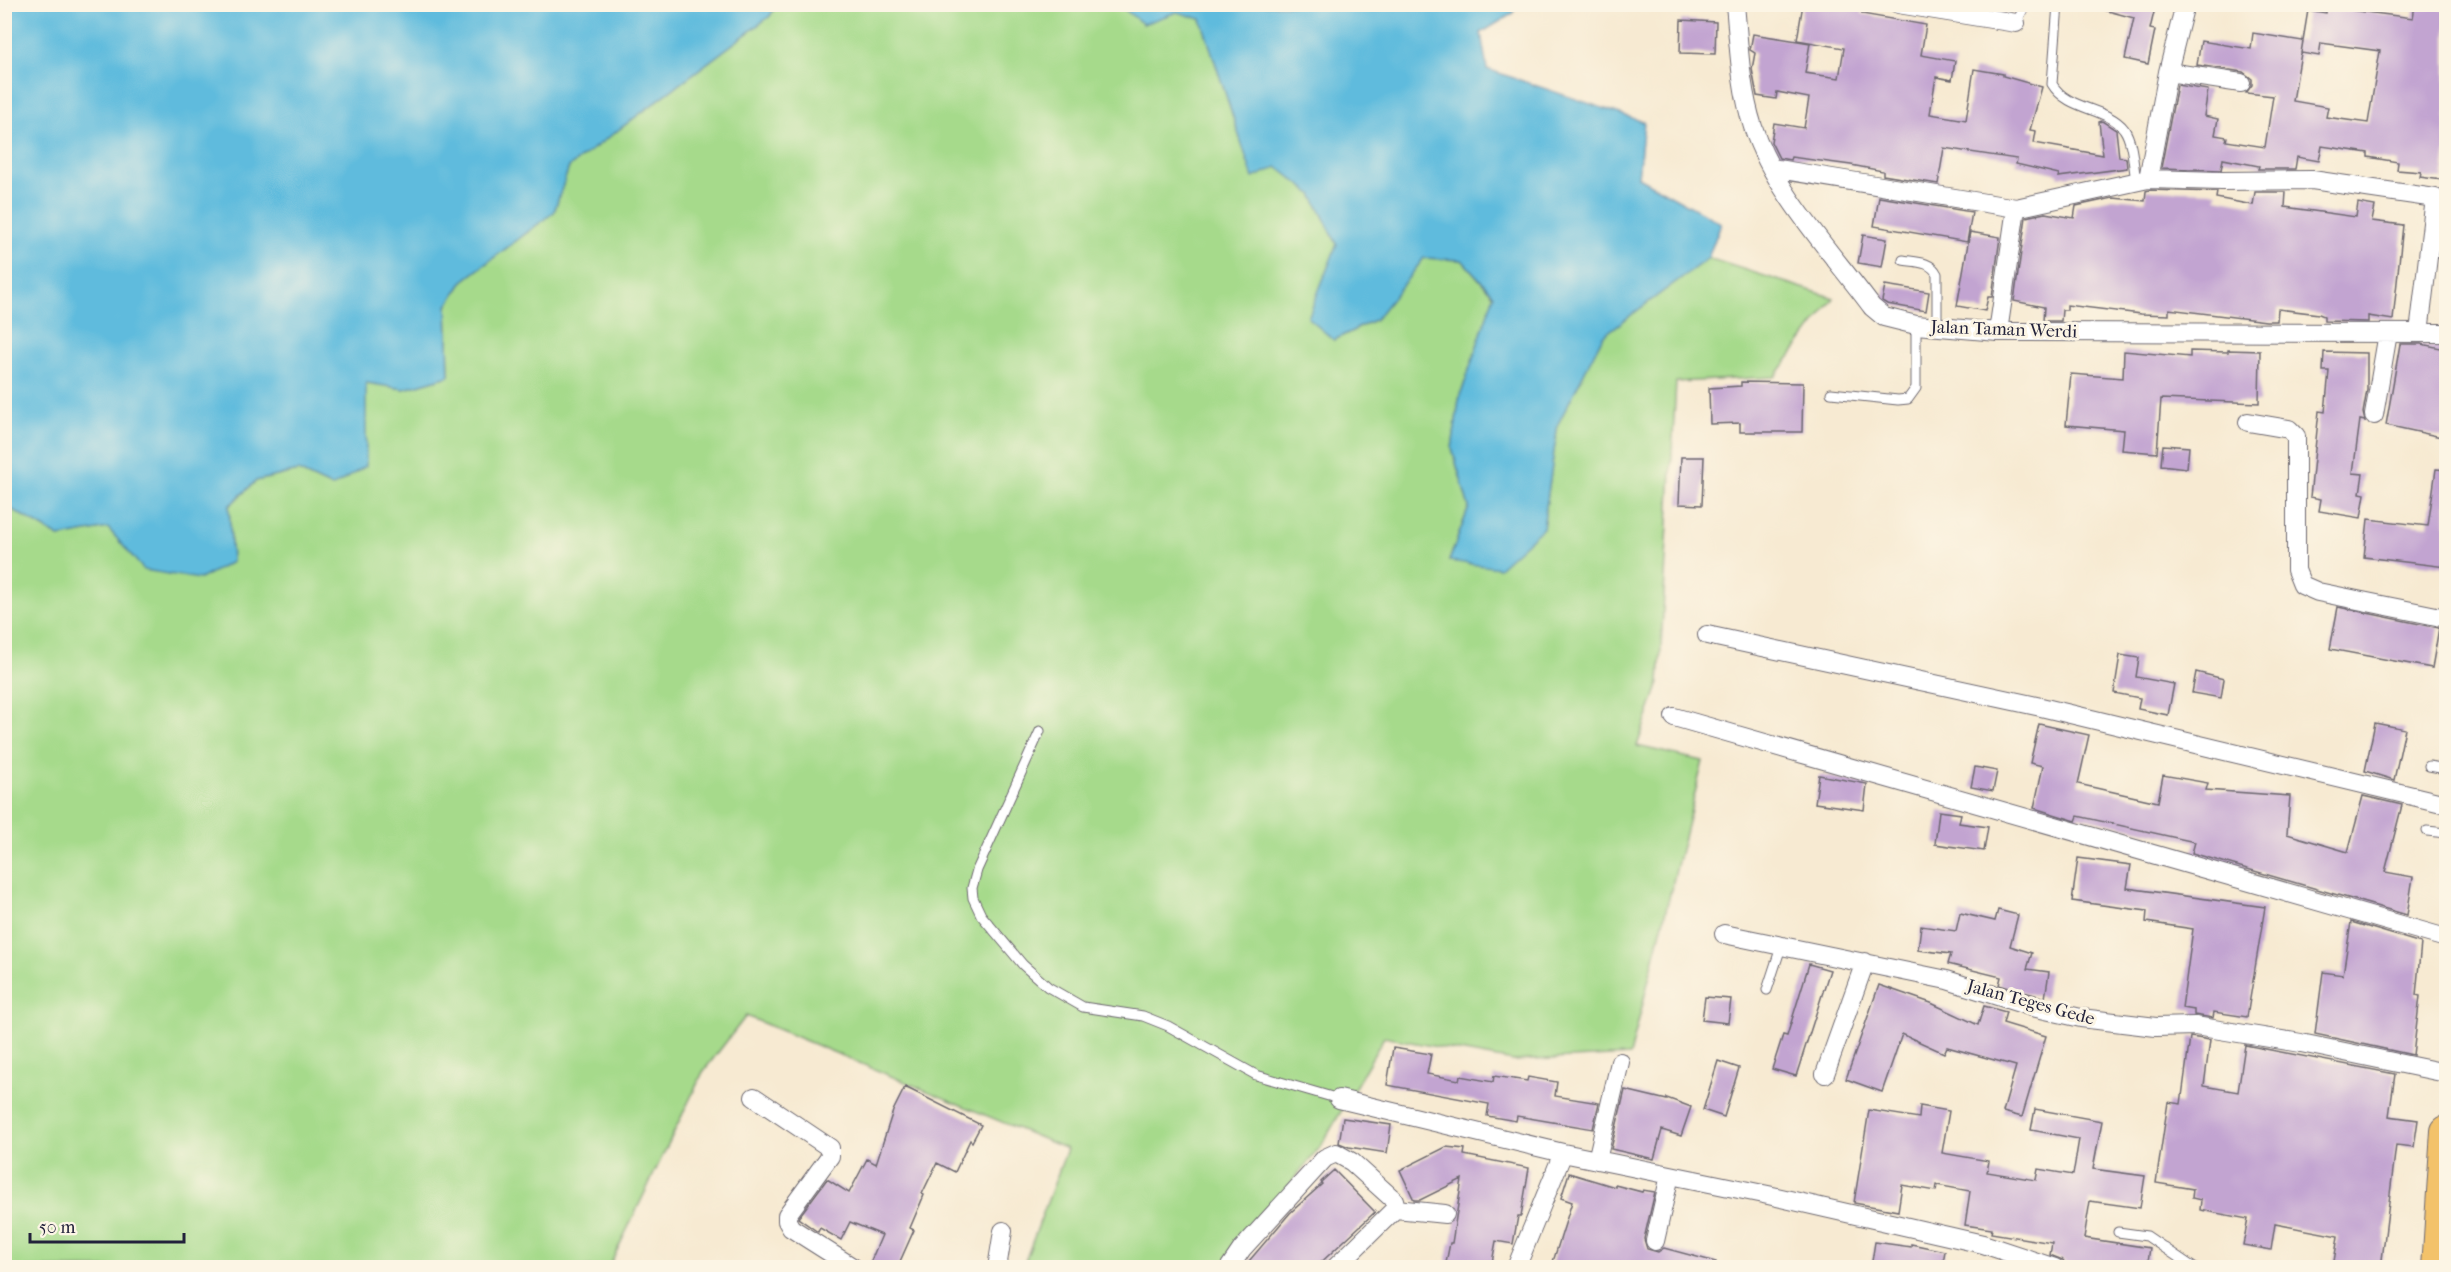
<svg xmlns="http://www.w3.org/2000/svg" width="2451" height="1272" viewBox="0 0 2451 1272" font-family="'IM FELL French Canon',serif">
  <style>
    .green { fill: #a6da8b; stroke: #647e63; stroke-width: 1.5 }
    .water { fill: #5fbbdd; stroke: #406e8c; stroke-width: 1.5 }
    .building { fill: #c2a4d1 }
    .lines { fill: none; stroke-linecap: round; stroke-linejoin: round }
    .service-casing { stroke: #6d6870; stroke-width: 11 }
    .minor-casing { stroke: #6d6870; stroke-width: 20 }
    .trunk-casing { stroke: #6d6870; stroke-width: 32 }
    .service { stroke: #fff; stroke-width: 9 }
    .minor { stroke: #fff; stroke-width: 18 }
    .trunk { stroke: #f3c26a; stroke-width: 30 }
    .labels { text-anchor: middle; stroke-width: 6; stroke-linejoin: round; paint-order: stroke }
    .street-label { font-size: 18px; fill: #22223b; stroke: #fcf5e5 }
  </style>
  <rect width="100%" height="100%" fill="#fcf5e5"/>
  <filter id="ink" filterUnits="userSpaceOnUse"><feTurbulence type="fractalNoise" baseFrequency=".0167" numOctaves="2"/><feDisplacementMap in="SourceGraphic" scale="12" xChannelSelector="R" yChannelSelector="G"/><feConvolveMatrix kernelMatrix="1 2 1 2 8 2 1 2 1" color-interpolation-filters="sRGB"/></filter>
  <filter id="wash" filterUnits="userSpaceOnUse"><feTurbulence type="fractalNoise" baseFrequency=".008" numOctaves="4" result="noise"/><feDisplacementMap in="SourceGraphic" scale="24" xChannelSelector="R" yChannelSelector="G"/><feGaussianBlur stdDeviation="1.35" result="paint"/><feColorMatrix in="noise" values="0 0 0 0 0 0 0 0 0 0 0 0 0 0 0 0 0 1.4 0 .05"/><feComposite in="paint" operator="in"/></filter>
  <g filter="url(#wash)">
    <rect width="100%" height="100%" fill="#f7ead2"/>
    <path class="green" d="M 1119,4 L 1143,24 L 1177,11 L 1201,19 L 1253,177 L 1277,166 L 1312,194 L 1337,244 L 1334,340 L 1375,320 L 1424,258 L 1462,260 L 1494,296 L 1459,400 L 1452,449 L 1469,507 L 1449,561 L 1543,528 L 1558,423 L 1603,336 L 1708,258 L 1834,298 L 1775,377 L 1676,382 L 1659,683 L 1637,746 L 1703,761 L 1630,1055 L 1513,1061 L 1384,1037 L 1321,1146 L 1223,1267 L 1023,1267 L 1067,1149 L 746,1016 L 703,1072 L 609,1267 L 5,1268 L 5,510 L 13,510 L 59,537 L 108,528 L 145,570 L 232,562 L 229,506 L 256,481 L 298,471 L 332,487 L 366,382 L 404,389 L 449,376 L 447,306 L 463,281 L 554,212 L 569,167 L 770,16 L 776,5 Z"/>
    <path class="water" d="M 5,4 L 776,4 L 776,5 L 770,16 L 569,167 L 554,212 L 463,281 L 447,306 L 449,376 L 404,389 L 366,383 L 366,466 L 332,487 L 298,471 L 256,481 L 229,506 L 232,562 L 200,579 L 144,570 L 108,528 L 59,537 L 13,510 L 5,510 Z
      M 1119,5 L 1517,5 L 1512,14 L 1481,33 L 1487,69 L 1644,122 L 1638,177 L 1721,223 L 1708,258 L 1603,336 L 1558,424 L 1543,528 L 1499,568 L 1449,561 L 1469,507 L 1452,449 L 1459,400 L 1494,295 L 1462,260 L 1424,258 L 1376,319 L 1334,340 L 1308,318 L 1337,244 L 1312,194 L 1277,167 L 1253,178 L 1201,19 L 1177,12 L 1143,24 Z"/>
    <g id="blocks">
      <path class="building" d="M 1803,4 L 1864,4 L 1862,14 L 1926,25 L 1921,55 L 1955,61 L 1952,80 L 1936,77 L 1930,114 L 1966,120 L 1974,69 L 2003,74 L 2003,76 L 2042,87 L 2030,130 L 2036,131 L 2034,143 L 2103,155 L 2099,122 L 2102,121 L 2116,130 L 2119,157 L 2126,158 L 2127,168 L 2058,177 L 2059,174 L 2016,164 L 2017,159 L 1944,148 L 1938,184 L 1883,175 L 1883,171 L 1851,165 L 1791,157 L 1790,160 L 1779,158 L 1771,142 L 1774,123 L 1804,128 L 1809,98 L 1777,92 L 1776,99 L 1757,96 L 1752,69 L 1755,53 L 1750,50 L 1753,34 L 1810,43 L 1805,73 L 1839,78 L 1844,48 L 1797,40 Z
        M 2104,4 L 2156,4 L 2150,29 L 2155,30 L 2148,64 L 2125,59 L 2134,18 L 2104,10 Z
        M 2327,4 L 2351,4 L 2350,10 L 2413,18 L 2415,5 L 2446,10 L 2446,151 L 2442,180 L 2420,177 L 2421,172 L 2397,170 L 2398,162 L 2368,157 L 2368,153 L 2322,146 L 2319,161 L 2297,157 L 2295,169 L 2258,169 L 2259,166 L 2223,159 L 2221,170 L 2161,168 L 2177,85 L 2208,90 L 2204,116 L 2218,119 L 2215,135 L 2227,137 L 2226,141 L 2265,147 L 2273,96 L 2246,93 L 2252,85 L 2252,79 L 2243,72 L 2197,65 L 2201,41 L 2251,49 L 2253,33 L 2303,41 L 2293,101 L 2328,107 L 2326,117 L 2368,123 L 2380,51 L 2321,43 L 2319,56 L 2301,53 L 2308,10 L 2326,13 Z
        M 1681,20 L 1716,22 L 1715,54 L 1680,53 Z
        M 2149,190 L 2217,192 L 2216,198 L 2253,205 L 2255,192 L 2286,192 L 2285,207 L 2356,217 L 2358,203 L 2375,206 L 2372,221 L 2403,225 L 2393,320 L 2368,316 L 2368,322 L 2324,321 L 2324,316 L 2319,314 L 2278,309 L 2277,321 L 2266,321 L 2169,309 L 2169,315 L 2141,314 L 2067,305 L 2067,310 L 2062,310 L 2061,321 L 2043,321 L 2044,307 L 2014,301 L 2026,217 L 2045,213 L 2074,218 L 2076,206 L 2113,198 L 2145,201 L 2146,191 Z
        M 1879,197 L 1972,212 L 1967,242 L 1874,226 Z
        M 1970,232 L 2000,237 L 1992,297 L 1988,297 L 1985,311 L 1957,306 Z
        M 1863,235 L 1887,239 L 1882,267 L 1858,263 Z
        M 1885,285 L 1929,292 L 1926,311 L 1887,304 L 1882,301 Z
        M 2400,344 L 2421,344 L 2446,349 L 2446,438 L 2386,425 Z
        M 2228,350 L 2260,351 L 2259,403 L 2161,399 L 2157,453 L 2122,450 L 2124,430 L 2066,425 L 2071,374 L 2123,378 L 2124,351 L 2190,357 L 2190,351 L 2228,352 Z
        M 2324,352 L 2367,353 L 2367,390 L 2363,413 L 2365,421 L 2360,420 L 2353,473 L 2363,474 L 2360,493 L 2365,494 L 2361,518 L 2319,511 L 2321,499 L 2310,497 L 2319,411 L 2325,412 L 2329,371 L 2323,371 Z
        M 1741,382 L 1803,383 L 1802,432 L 1740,432 L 1740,423 L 1710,424 L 1709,388 L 1741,386 Z
        M 2163,445 L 2189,447 L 2187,468 L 2161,465 Z
        M 1681,457 L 1704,457 L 1702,505 L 1679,504 Z
        M 2436,469 L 2446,470 L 2446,567 L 2364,557 L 2368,519 L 2428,526 Z
        M 2338,607 L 2439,628 L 2432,668 L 2330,649 Z
        M 2120,655 L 2139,658 L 2136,677 L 2174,684 L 2168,715 L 2138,709 L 2140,698 L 2114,693 Z
        M 2196,672 L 2224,679 L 2221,698 L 2192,693 Z
        M 2375,723 L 2405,729 L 2394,780 L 2365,771 Z
        M 2039,724 L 2089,735 L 2078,784 L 2158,802 L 2163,775 L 2208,783 L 2206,790 L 2290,796 L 2287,834 L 2348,852 L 2363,796 L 2402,805 L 2385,872 L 2413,877 L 2407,915 L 2192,853 L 2195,842 L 2078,816 L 2076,821 L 2034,808 L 2043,766 L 2030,763 Z
        M 1975,767 L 1997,771 L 1993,791 L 1971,787 Z
        M 1819,775 L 1867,784 L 1864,810 L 1815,803 Z
        M 1939,811 L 1961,814 L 1959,823 L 1988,827 L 1984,851 L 1935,844 Z
        M 2078,858 L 2131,865 L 2127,888 L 2265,907 L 2247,1017 L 2214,1012 L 2213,1018 L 2194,1015 L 2194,1010 L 2182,1008 L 2193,929 L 2146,922 L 2147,911 L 2072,901 Z
        M 1998,910 L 2018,915 L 2010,946 L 2032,953 L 2027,969 L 2049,972 L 2045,998 L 1999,985 L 2001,977 L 1948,964 L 1951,954 L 1918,950 L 1921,926 L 1956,931 L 1960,913 L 1995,921 Z
        M 2351,922 L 2421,943 L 2416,995 L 2420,996 L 2413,1055 L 2315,1034 L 2323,972 L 2343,975 Z
        M 1809,964 L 1830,970 L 1796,1076 L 1772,1069 L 1783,1035 L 1787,1036 Z
        M 1879,985 L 1931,1003 L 1978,1025 L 1984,1006 L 2006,1012 L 2003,1023 L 2046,1036 L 2022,1117 L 2003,1112 L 2016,1066 L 1947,1047 L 1944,1053 L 1902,1034 L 1882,1092 L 1846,1079 Z
        M 1705,997 L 1731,999 L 1728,1023 L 1702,1020 Z
        M 2190,1037 L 2210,1040 L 2204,1086 L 2238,1092 L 2245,1045 L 2395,1074 L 2389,1116 L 2418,1120 L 2414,1147 L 2396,1145 L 2381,1268 L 2333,1268 L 2338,1236 L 2275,1224 L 2271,1250 L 2243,1245 L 2248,1219 L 2200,1210 L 2201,1200 L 2192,1198 L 2193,1189 L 2156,1183 L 2168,1102 L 2181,1104 Z
        M 1393,1048 L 1431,1054 L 1427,1074 L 1459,1080 L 1460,1076 L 1493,1082 L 1494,1076 L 1527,1081 L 1528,1077 L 1557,1082 L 1555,1096 L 1599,1103 L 1593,1129 L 1517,1116 L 1516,1121 L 1487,1116 L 1489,1104 L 1387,1085 Z
        M 1718,1061 L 1739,1068 L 1724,1117 L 1703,1110 Z
        M 905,1087 L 981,1125 L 972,1142 L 970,1140 L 955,1172 L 937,1163 L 922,1194 L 924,1195 L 910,1228 L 914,1230 L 897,1268 L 879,1268 L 870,1263 L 882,1235 L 850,1222 L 841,1240 L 820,1228 L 818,1232 L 798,1218 L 827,1179 L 849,1193 L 867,1159 L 876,1164 L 893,1111 Z
        M 1625,1090 L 1667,1100 L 1667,1098 L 1691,1107 L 1681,1136 L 1662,1130 L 1654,1159 L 1611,1149 Z
        M 1920,1106 L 1949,1111 L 1942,1153 L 1989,1161 L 1987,1172 L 2036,1180 L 2038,1169 L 2073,1175 L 2079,1139 L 2031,1130 L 2035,1109 L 2102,1121 L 2093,1169 L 2145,1176 L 2140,1208 L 2090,1201 L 2084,1238 L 2150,1248 L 2147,1268 L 2119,1268 L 2086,1263 L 2085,1268 L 2066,1265 L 2063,1260 L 2050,1255 L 2052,1243 L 1991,1233 L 1992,1229 L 1965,1225 L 1970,1191 L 1937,1185 L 1936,1191 L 1902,1185 L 1898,1211 L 1854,1203 L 1869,1110 L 1919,1118 Z
        M 1343,1118 L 1391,1125 L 1387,1153 L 1349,1147 L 1339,1143 Z
        M 1446,1147 L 1465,1149 L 1464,1155 L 1529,1168 L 1521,1216 L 1518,1216 L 1513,1244 L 1496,1241 L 1491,1268 L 1445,1268 L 1450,1243 L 1452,1243 L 1462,1179 L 1420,1200 L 1414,1200 L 1400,1170 Z
        M 1334,1170 L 1375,1212 L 1315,1268 L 1243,1268 L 1290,1213 L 1322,1184 L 1321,1182 Z
        M 1569,1173 L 1615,1187 L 1615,1185 L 1642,1192 L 1643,1190 L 1655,1192 L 1644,1239 L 1647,1249 L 1658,1252 L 1664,1248 L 1716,1262 L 1715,1268 L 1551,1268 L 1572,1202 L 1561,1198 Z
        M 1875,1242 L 1911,1247 L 1911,1244 L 1945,1251 L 1942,1268 L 1871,1268 Z"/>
    </g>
  </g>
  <g filter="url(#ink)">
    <use href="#blocks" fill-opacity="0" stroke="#6d6870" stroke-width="1.5"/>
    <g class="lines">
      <g class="service-casing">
        <path id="service" d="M 2058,4 L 2052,84 C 2068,111 2107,107 2124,129 C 2133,142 2133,165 2136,180
          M 2016,23 L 2026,4
          M 1903,260 C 1915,262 1931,261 1937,274 L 1937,327
          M 1831,393 L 1898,400 L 1908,399 L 1916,388 L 1916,325
          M 1040,731 L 977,870 L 972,888 L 973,898 L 981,915 L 1023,965 L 1048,987 L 1083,1007 L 1143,1016 L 1168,1026 L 1256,1075 L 1339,1099
          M 2429,766 L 2446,769
          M 2427,831 L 2446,833
          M 1767,990 L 1782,944
          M 2118,1232 L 2147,1236 L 2194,1268"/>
      </g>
      <g class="minor-casing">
        <path id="minor" d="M 1735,4 C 1739,46 1740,87 1753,127 C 1773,190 1833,254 1872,307 L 1884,317 L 1916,325 L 1998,332 L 2446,333
          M 1898,4 L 2016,23
          M 2168,72 L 2241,83
          M 1771,168 L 2016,208 L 2148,179 L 2222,181 L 2312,180 L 2435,198 L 2419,333
          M 2148,179 L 2168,72 L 2185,4
          M 1998,332 L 2016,208
          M 2374,415 L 2388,333
          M 2248,422 L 2289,429 L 2296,436 L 2296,570 L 2302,585 L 2318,592 L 2446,618
          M 1707,635 L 2041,707 L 2446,804
          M 1674,717 L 2446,938
          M 1724,934 L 1947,980 L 2032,1007 L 2081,1018 L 2156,1027 L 2195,1026 L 2301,1043 L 2446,1073
          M 1825,1074 L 1865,962
          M 754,1097 L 830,1148 L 830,1156 L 787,1215 L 787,1221 L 791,1228 L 854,1268
          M 1339,1099 L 1563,1153 L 1768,1195 L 1983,1244 L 2055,1268
          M 1597,1160 L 1620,1062
          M 1396,1209 L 1445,1214
          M 1655,1241 L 1670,1175
          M 997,1268 L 1003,1231
          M 1229,1268 L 1242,1249 L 1325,1158 L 1336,1153 L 1352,1162 L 1394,1200 L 1396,1208 L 1335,1268
          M 1516,1268 L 1563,1153"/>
      </g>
      <g class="trunk-casing">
        <path id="trunk" d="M 2437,1268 L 2446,1131"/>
      </g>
      <use href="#service" class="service"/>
      <use href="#minor" class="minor"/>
      <use href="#trunk" class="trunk"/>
    </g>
  </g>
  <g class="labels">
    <g class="street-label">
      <text transform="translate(2004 329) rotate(2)" y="6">Jalan Taman Werdi</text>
      <text transform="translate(2031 1002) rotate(15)" y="6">Jalan Teges Gede</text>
    </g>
  </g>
  <rect width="2451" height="1272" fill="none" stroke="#fcf5e5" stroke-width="24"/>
  <path d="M30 1233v9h154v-9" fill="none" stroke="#22223b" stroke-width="3"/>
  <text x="39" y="1233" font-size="18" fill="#22223b" stroke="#fcf5e5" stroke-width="4.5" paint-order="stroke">50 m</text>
</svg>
